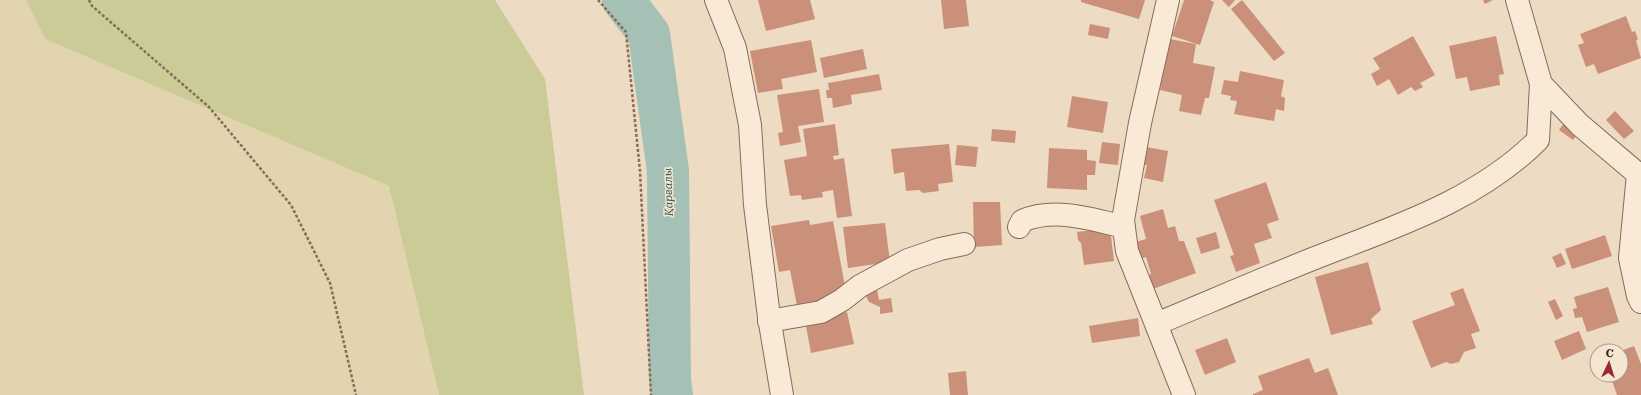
<svg xmlns="http://www.w3.org/2000/svg" width="1641" height="395" viewBox="0 0 1641 395" font-family="'Roboto Serif',serif">
  <style>
    .farmland { fill: #e3d4b0 }
    .green { fill: #cbcb97 }
    .lines { fill: none; stroke-linecap: round; stroke-linejoin: round }
    .river { stroke: #a5c0b5; stroke-width: 42 }
    .building { fill: #cb9079 }
    .minor-casing { stroke: #876c5a; stroke-width: 24 }
    .tertiary-casing { stroke: #876c5a; stroke-width: 24 }
    .path { stroke: #876c5a; stroke-width: 2.5; stroke-dasharray: 3 2; stroke-linecap: butt }
    .minor { stroke: #f8ead6; stroke-width: 22 }
    .tertiary { stroke: #f8ead6; stroke-width: 22 }
    .labels { text-anchor: middle; stroke-width: 3; stroke-linejoin: round; paint-order: stroke }
    .water-label { font-size: 11px; font-style: italic; fill: #2d574f; stroke: #f5e6d2 }
  </style>
  <rect width="100%" height="100%" fill="#eddbc3"/>
  <path class="farmland" d="M 0,0 L 26,0 L 45,39 L 389,186 L 439,395 L 0,395 Z"/>
  <path class="green" d="M 26,0 L 495,0 L 545,79 L 584,395 L 439,395 L 389,186 L 45,39 Z"/>
  <g class="lines">
    <path class="river" d="M 623,0 L 649,34 L 668,171 L 670,379 L 672,395"/>
  </g>
  <path class="building" d="M 758,0 L 810,0 L 815,19 L 766,31 Z
    M 941,0 L 966,0 L 969,26 L 944,29 Z
    M 1081,0 L 1145,0 L 1139,19 L 1081,2 Z
    M 1184,0 L 1210,0 L 1214,2 L 1200,45 L 1172,36 Z
    M 1222,0 L 1235,0 L 1229,7 Z
    M 1242,0 L 1285,53 L 1274,61 L 1231,9 Z
    M 1483,0 L 1493,0 L 1485,4 Z
    M 1626,16 L 1632,32 L 1635,31 L 1638,39 L 1636,41 L 1641,58 L 1598,74 L 1594,64 L 1586,67 L 1578,45 L 1584,43 L 1580,34 Z
    M 1090,24 L 1110,28 L 1108,39 L 1088,35 Z
    M 1413,36 L 1435,75 L 1420,83 L 1423,87 L 1415,91 L 1411,87 L 1398,95 L 1389,79 L 1377,86 L 1371,74 L 1380,69 L 1373,58 Z
    M 1496,36 L 1504,74 L 1499,75 L 1500,85 L 1470,91 L 1467,77 L 1456,79 L 1449,46 Z
    M 1170,39 L 1196,44 L 1193,63 L 1215,67 L 1209,98 L 1205,98 L 1201,115 L 1179,111 L 1182,95 L 1160,90 Z
    M 811,40 L 817,72 L 781,79 L 783,89 L 758,93 L 750,51 Z
    M 863,49 L 867,69 L 824,78 L 820,58 Z
    M 1240,71 L 1284,80 L 1281,96 L 1285,98 L 1284,111 L 1276,109 L 1274,121 L 1234,114 L 1237,101 L 1230,100 L 1231,96 L 1221,94 L 1224,80 L 1238,82 Z
    M 879,74 L 882,90 L 851,95 L 852,104 L 833,108 L 832,98 L 827,98 L 826,90 L 829,90 L 828,83 Z
    M 819,89 L 824,122 L 798,126 L 801,142 L 780,146 L 778,133 L 783,132 L 777,95 Z
    M 1072,96 L 1108,102 L 1103,133 L 1067,127 Z
    M 1615,111 L 1634,131 L 1624,139 L 1606,120 Z
    M 1564,123 L 1578,133 L 1573,140 L 1559,130 Z
    M 835,124 L 839,155 L 833,156 L 834,160 L 844,158 L 852,216 L 837,218 L 833,190 L 822,192 L 823,197 L 802,200 L 801,195 L 790,196 L 784,160 L 807,156 L 803,129 Z
    M 992,129 L 1016,131 L 1015,143 L 991,141 Z
    M 1102,142 L 1120,144 L 1118,165 L 1099,163 Z
    M 949,144 L 953,182 L 938,184 L 939,191 L 923,193 L 919,190 L 906,191 L 904,172 L 894,174 L 891,149 Z
    M 957,145 L 978,147 L 976,167 L 955,165 Z
    M 1146,147 L 1168,151 L 1163,182 L 1144,178 L 1147,165 L 1142,165 Z
    M 1049,148 L 1087,150 L 1087,160 L 1096,161 L 1095,175 L 1087,175 L 1087,190 L 1047,188 Z
    M 1266,182 L 1279,220 L 1267,224 L 1272,238 L 1254,244 L 1260,263 L 1236,272 L 1230,256 L 1234,255 L 1214,200 Z
    M 973,202 L 1000,202 L 1002,245 L 974,247 Z
    M 1163,209 L 1168,228 L 1175,226 L 1179,241 L 1184,241 L 1196,273 L 1153,289 L 1148,277 L 1151,274 L 1146,257 L 1141,259 L 1136,242 L 1146,239 L 1140,216 Z
    M 809,220 L 810,225 L 833,221 L 846,292 L 828,295 L 829,301 L 797,306 L 790,270 L 779,272 L 771,226 Z
    M 885,223 L 890,262 L 848,268 L 843,227 Z
    M 1110,228 L 1114,261 L 1084,265 L 1081,243 L 1078,240 L 1077,232 Z
    M 1216,232 L 1220,248 L 1201,254 L 1196,238 Z
    M 1605,235 L 1612,256 L 1572,269 L 1565,249 Z
    M 1561,253 L 1566,264 L 1557,268 L 1552,257 Z
    M 1368,262 L 1381,310 L 1371,319 L 1373,324 L 1331,335 L 1315,277 Z
    M 1608,287 L 1619,322 L 1587,332 L 1582,317 L 1575,318 L 1573,309 L 1577,308 L 1574,297 Z
    M 1463,288 L 1480,331 L 1471,334 L 1476,348 L 1464,352 L 1459,362 L 1451,364 L 1446,362 L 1431,368 L 1412,321 L 1455,305 L 1450,293 Z
    M 877,289 L 879,300 L 891,298 L 893,312 L 880,314 L 880,307 L 869,302 L 866,296 L 867,292 Z
    M 1555,299 L 1563,316 L 1556,320 L 1548,302 Z
    M 847,312 L 854,344 L 811,353 L 805,321 Z
    M 1138,318 L 1140,336 L 1092,343 L 1089,326 Z
    M 1579,331 L 1586,349 L 1562,360 L 1554,341 Z
    M 1227,338 L 1236,362 L 1205,375 L 1195,350 Z
    M 1634,346 L 1641,364 L 1641,395 L 1617,395 L 1610,375 L 1621,375 L 1621,351 Z
    M 1309,358 L 1315,373 L 1328,368 L 1338,395 L 1253,395 L 1253,394 L 1263,390 L 1258,376 Z
    M 966,371 L 968,395 L 950,395 L 948,373 Z"/>
  <g class="lines">
    <g class="minor-casing">
      <path id="minor" d="M 1517,0 L 1541,84 L 1580,125 L 1638,174 L 1641,175
        M 1638,174 L 1630,258 L 1638,296 L 1641,302
        M 1019,227 L 1022,221 C 1054,207 1092,219 1124,227
        M 769,321 L 821,312 L 842,300 L 860,286 L 908,260 L 940,249 L 964,244
        M 1156,324 L 1127,251 L 1123,220 L 1140,123 L 1168,0
        M 1184,395 L 1156,324 C 1209,302 1262,279 1315,258 C 1394,227 1477,201 1538,140 L 1541,84"/>
    </g>
    <g class="tertiary-casing">
      <path id="tertiary" d="M 716,0 L 735,48 L 750,125 L 755,205 L 769,317 L 782,395"/>
    </g>
    <path class="path" d="M 89,0 L 92,6 L 209,107 L 291,205 L 330,283 L 356,395
      M 598,0 L 626,32 L 640,171 L 651,395"/>
    <use href="#minor" class="minor"/>
    <use href="#tertiary" class="tertiary"/>
  </g>
  <g class="labels">
    <g class="water-label">
      <text transform="translate(668 192) rotate(-92)" y="4">Қарғалы</text>
    </g>
  </g>
  <g transform="translate(1609 363) rotate(4)"><circle r="19" fill="#f5e6d2" stroke="#a99a8a"/>
  <path d="M0-3L7 15L0 10L-7 15Z" fill="#962a39"/>
  <text y="-6" font-size="11" font-weight="bold" text-anchor="middle" fill="#37271e">С</text>
  </g>
</svg>
